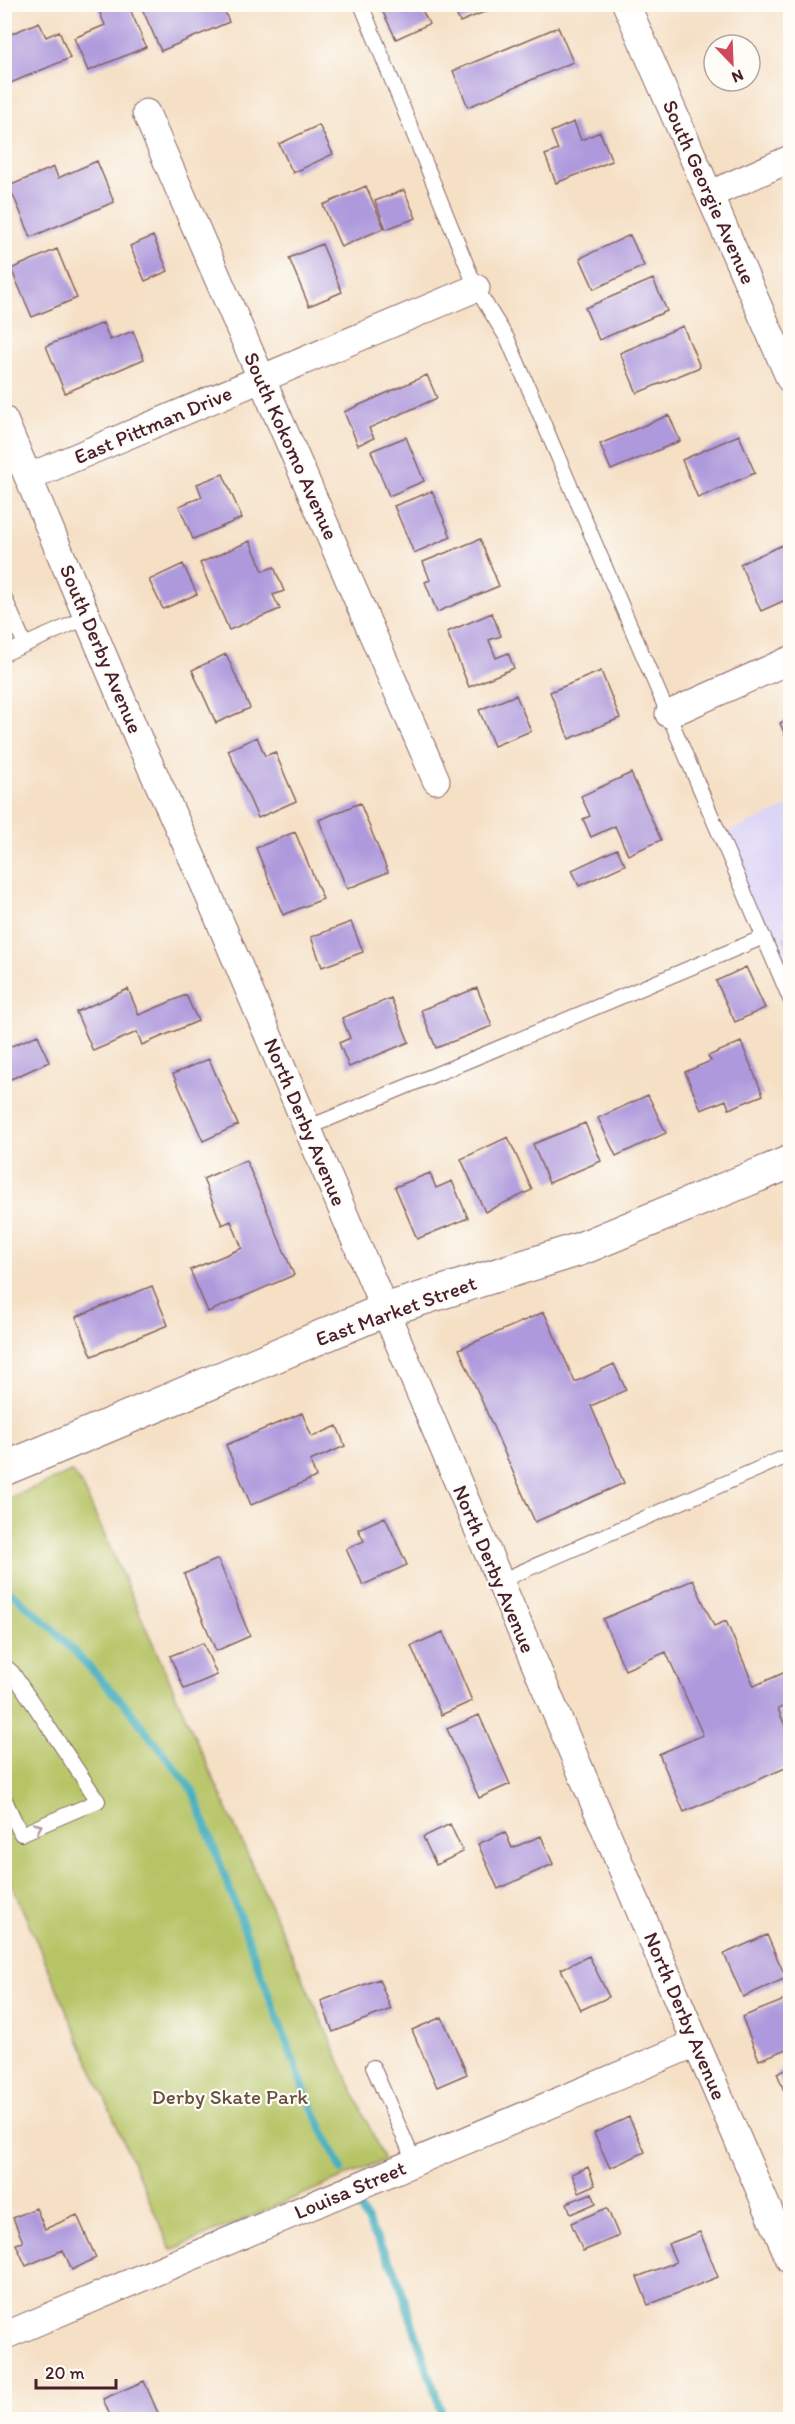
<svg xmlns="http://www.w3.org/2000/svg" width="795" height="2424" viewBox="0 0 795 2424" font-family="Itim,sans-serif">
  <style>
    .built { fill: #dcd5f6 }
    .green { fill: #b7c466; stroke: #807248; stroke-width: 1.5 }
    .lines { fill: none; stroke-linecap: round; stroke-linejoin: round }
    .stream { stroke: #3fadbc; stroke-width: 8 }
    .building { fill: #ae99dc }
    .lane-casing { stroke: #866361; stroke-width: 16 }
    .street-casing { stroke: #866361; stroke-width: 29 }
    .secondary-casing { stroke: #866361; stroke-width: 35 }
    .lane { stroke: #fff; stroke-width: 14 }
    .street { stroke: #fff; stroke-width: 27 }
    .secondary { stroke: #fff; stroke-width: 33 }
    .oneway { stroke: #ae9aa0 }
    .labels { text-anchor: middle; stroke-width: 4.5; stroke-linejoin: round; paint-order: stroke }
    .street-label { font-size: 21px; fill: #4a1f2b; stroke: #fdfcf7 }
    .park-label { font-size: 21px; fill: #6b513d; stroke: #fdfcf7 }
  </style>
  <rect width="100%" height="100%" fill="#fdfcf7"/>
  <filter id="ink" filterUnits="userSpaceOnUse"><feTurbulence type="fractalNoise" baseFrequency=".0167" numOctaves="2"/><feDisplacementMap in="SourceGraphic" scale="12" xChannelSelector="R" yChannelSelector="G"/><feConvolveMatrix kernelMatrix="1 2 1 2 8 2 1 2 1" color-interpolation-filters="sRGB"/></filter>
  <filter id="wash" filterUnits="userSpaceOnUse"><feTurbulence type="fractalNoise" baseFrequency=".008" numOctaves="4" result="noise"/><feDisplacementMap in="SourceGraphic" scale="24" xChannelSelector="R" yChannelSelector="G"/><feGaussianBlur stdDeviation="1.35" result="paint"/><feColorMatrix in="noise" values="0 0 0 0 0 0 0 0 0 0 0 0 0 0 0 0 0 1.4 0 .05"/><feComposite in="paint" operator="in"/></filter>
  <g filter="url(#wash)">
    <rect width="100%" height="100%" fill="#f5e0c6"/>
    <path class="built" d="M 790,806 L 790,1000 L 720,835 Z"/>
    <path class="green" d="M 72,1472 L 82,1485 L 384,2160 L 171,2250 L 5,1869 L 4,1500 Z"/>
    <g class="lines">
      <path class="stream" d="M 4,1586 L 51,1627 L 127,1707 L 193,1791 L 305,2092 L 342,2170
        M 356,2201 L 396,2273 L 444,2420"/>
    </g>
    <g id="blocks">
      <path class="building" d="M 96,4 L 128,4 L 146,47 L 88,71 L 74,38 L 105,25 Z
        M 140,4 L 178,4 L 179,7 L 185,4 L 222,4 L 229,22 L 161,51 Z
        M 389,4 L 419,4 L 429,24 L 396,39 L 381,8 Z
        M 452,5 L 501,5 L 460,22 Z
        M 39,22 L 46,37 L 59,31 L 70,58 L 6,85 L 4,37 Z
        M 558,27 L 573,62 L 468,107 L 453,71 Z
        M 574,122 L 581,140 L 600,132 L 612,161 L 556,183 L 545,155 L 558,150 L 551,132 Z
        M 319,125 L 333,154 L 293,173 L 279,144 Z
        M 97,161 L 114,202 L 31,237 L 9,186 L 54,167 L 58,178 Z
        M 366,186 L 384,228 L 341,247 L 323,205 Z
        M 404,190 L 416,218 L 386,229 L 375,201 Z
        M 630,235 L 644,266 L 594,289 L 580,258 Z
        M 153,236 L 168,271 L 145,281 L 130,246 Z
        M 322,244 L 342,292 L 309,306 L 289,258 Z
        M 57,249 L 77,298 L 32,317 L 11,269 Z
        M 653,279 L 667,311 L 599,340 L 585,308 Z
        M 103,323 L 110,340 L 133,331 L 144,359 L 65,393 L 46,346 Z
        M 683,326 L 700,367 L 637,393 L 620,353 Z
        M 427,375 L 437,398 L 369,428 L 374,438 L 358,445 L 344,412 Z
        M 669,415 L 680,441 L 611,470 L 600,444 Z
        M 739,435 L 755,473 L 698,498 L 682,460 Z
        M 406,437 L 424,481 L 389,496 L 371,451 Z
        M 223,474 L 242,518 L 193,539 L 179,506 L 202,497 L 197,484 Z
        M 432,491 L 451,537 L 414,553 L 394,506 Z
        M 480,539 L 499,586 L 437,612 L 425,582 L 430,580 L 423,562 Z
        M 250,541 L 263,571 L 274,567 L 284,591 L 273,595 L 280,609 L 229,630 L 200,563 Z
        M 787,543 L 790,551 L 790,598 L 761,611 L 740,564 Z
        M 183,564 L 197,594 L 163,609 L 149,580 Z
        M 492,613 L 501,636 L 489,640 L 496,658 L 508,653 L 514,668 L 469,687 L 447,632 Z
        M 226,654 L 250,708 L 216,723 L 192,670 Z
        M 601,671 L 620,718 L 569,739 L 550,692 Z
        M 516,695 L 531,731 L 494,746 L 479,710 Z
        M 790,718 L 790,747 L 780,723 Z
        M 257,737 L 265,756 L 275,752 L 296,801 L 258,818 L 228,750 Z
        M 631,773 L 661,840 L 628,855 L 615,826 L 591,837 L 583,819 L 590,816 L 581,796 Z
        M 360,803 L 388,872 L 347,889 L 319,820 Z
        M 295,832 L 323,899 L 283,915 L 256,848 Z
        M 617,849 L 625,865 L 579,886 L 572,870 Z
        M 351,922 L 363,952 L 322,967 L 311,937 Z
        M 790,933 L 790,953 L 783,937 Z
        M 746,967 L 765,1008 L 735,1022 L 716,981 Z
        M 477,988 L 492,1026 L 436,1048 L 421,1010 Z
        M 128,989 L 139,1015 L 186,995 L 198,1021 L 142,1045 L 137,1032 L 93,1051 L 76,1012 Z
        M 391,998 L 409,1042 L 349,1067 L 339,1043 L 350,1038 L 342,1018 Z
        M 38,1035 L 49,1062 L 11,1079 L 4,1066 L 4,1049 Z
        M 741,1042 L 763,1095 L 729,1109 L 726,1100 L 701,1110 L 685,1072 L 711,1061 L 708,1056 Z
        M 209,1059 L 238,1125 L 203,1141 L 173,1074 Z
        M 648,1095 L 666,1133 L 616,1156 L 598,1118 Z
        M 585,1123 L 601,1161 L 549,1183 L 533,1144 Z
        M 508,1137 L 532,1190 L 485,1212 L 461,1159 Z
        M 246,1160 L 294,1275 L 208,1312 L 190,1270 L 242,1248 L 231,1221 L 222,1225 L 203,1179 Z
        M 430,1173 L 436,1188 L 452,1181 L 468,1218 L 417,1239 L 395,1187 Z
        M 152,1286 L 168,1325 L 92,1356 L 76,1317 Z
        M 544,1312 L 575,1382 L 614,1364 L 626,1390 L 591,1406 L 624,1483 L 535,1522 L 459,1349 Z
        M 302,1413 L 312,1437 L 337,1426 L 345,1446 L 310,1461 L 316,1477 L 251,1505 L 226,1445 Z
        M 385,1517 L 407,1565 L 363,1585 L 346,1549 L 364,1541 L 358,1529 Z
        M 218,1559 L 250,1636 L 216,1651 L 184,1574 Z
        M 693,1580 L 714,1626 L 726,1621 L 754,1686 L 790,1670 L 790,1703 L 778,1709 L 790,1738 L 790,1766 L 684,1812 L 659,1754 L 703,1735 L 666,1652 L 625,1670 L 603,1619 Z
        M 443,1632 L 472,1701 L 441,1715 L 411,1646 Z
        M 203,1643 L 217,1675 L 184,1689 L 170,1656 Z
        M 479,1715 L 510,1784 L 479,1798 L 447,1729 Z
        M 450,1824 L 463,1852 L 436,1865 L 423,1837 Z
        M 505,1832 L 512,1848 L 541,1836 L 553,1864 L 498,1889 L 478,1844 Z
        M 767,1935 L 786,1978 L 743,1997 L 724,1954 Z
        M 589,1956 L 609,1997 L 581,2010 L 561,1969 Z
        M 379,1979 L 391,2009 L 333,2032 L 321,2001 Z
        M 787,1999 L 790,2007 L 790,2048 L 759,2060 L 742,2017 Z
        M 442,2017 L 467,2074 L 437,2087 L 412,2030 Z
        M 790,2067 L 790,2106 L 777,2073 Z
        M 629,2117 L 645,2152 L 610,2168 L 594,2133 Z
        M 588,2167 L 595,2185 L 579,2192 L 572,2174 Z
        M 592,2193 L 596,2203 L 571,2214 L 567,2203 Z
        M 36,2208 L 45,2229 L 77,2215 L 96,2258 L 72,2270 L 63,2250 L 26,2266 L 16,2244 L 23,2242 L 13,2218 Z
        M 607,2208 L 619,2236 L 583,2251 L 571,2223 Z
        M 700,2232 L 718,2277 L 648,2305 L 637,2277 L 676,2262 L 668,2244 Z
        M 144,2381 L 161,2420 L 112,2420 L 103,2399 Z"/>
    </g>
  </g>
  <g filter="url(#ink)">
    <use href="#blocks" fill-opacity="0" stroke="#866361" stroke-width="1.5"/>
    <g class="lines">
      <g class="lane-casing">
        <path id="lane" d="M 361,4 L 476,288 L 508,340 L 790,999
          M 4,596 L 25,645
          M 4,654 L 88,617
          M 307,1128 L 764,937
          M 500,1581 L 790,1455
          M 4,1665 L 12,1672 L 98,1801 L 21,1834 L 4,1798
          M 373,2067 L 415,2163"/>
      </g>
      <g class="street-casing">
        <path id="street" d="M 626,4 L 790,379
          M 146,113 L 436,780
          M 711,194 L 790,159
          M 4,420 L 141,745 L 201,877 L 696,2043 L 790,2260
          M 29,477 L 476,288
          M 669,714 L 790,660
          M 4,2336 L 696,2043"/>
      </g>
      <g class="secondary-casing">
        <path id="secondary" d="M 4,1469 L 385,1310 L 580,1249 L 790,1162"/>
      </g>
      <use href="#lane" class="lane"/>
      <use href="#street" class="street"/>
      <use href="#secondary" class="secondary"/>
    </g>
    <defs><path id="oneway-chevron" d="M-2-3.5L2.5 0L-2 3.5" fill="none" stroke-width="1.6" stroke-linecap="round" stroke-linejoin="round" transform="scale(1.5)"/></defs>
    <use class="oneway" href="#oneway-chevron" transform="translate(38 1827) rotate(-23)"/>
  </g>
  <g class="labels">
    <g class="street-label">
      <text transform="translate(709 192) rotate(66)" y="7">South Georgie Avenue</text>
      <text transform="translate(153 425) rotate(-23)" y="7">East Pittman Drive</text>
      <text transform="translate(291 446) rotate(66)" y="7">South Kokomo Avenue</text>
      <text transform="translate(101 649) rotate(67)" y="7">South Derby Avenue</text>
      <text transform="translate(305 1122) rotate(67)" y="7">North Derby Avenue</text>
      <text transform="translate(396 1311) rotate(-20)" y="7">East Market Street</text>
      <text transform="translate(494 1569) rotate(67)" y="7">North Derby Avenue</text>
      <text transform="translate(685 2016) rotate(67)" y="7">North Derby Avenue</text>
      <text transform="translate(350 2190) rotate(-23)" y="7">Louisa Street</text>
    </g>
    <g class="park-label">
      <text x="230" y="2104">Derby Skate Park</text>
    </g>
  </g>
  <rect width="795" height="2424" fill="none" stroke="#fdfcf7" stroke-width="24"/>
  <g transform="translate(732 63) rotate(157)"><circle r="28" fill="#fdfcf7" stroke="#b5a4a5" stroke-width="1.5"/>
  <path d="M0-4.5L10 22L0 15L-10 22Z" fill="#d1495b"/>
  <text y="-9" font-size="16" font-weight="bold" text-anchor="middle" fill="#4a1f2b">N</text>
  </g>
  <path d="M36 2379v9h80v-9" fill="none" stroke="#4a1f2b" stroke-width="3"/>
  <text x="45" y="2379" font-size="18" fill="#4a1f2b" stroke="#fdfcf7" stroke-width="4.5" paint-order="stroke">20 m</text>
</svg>
